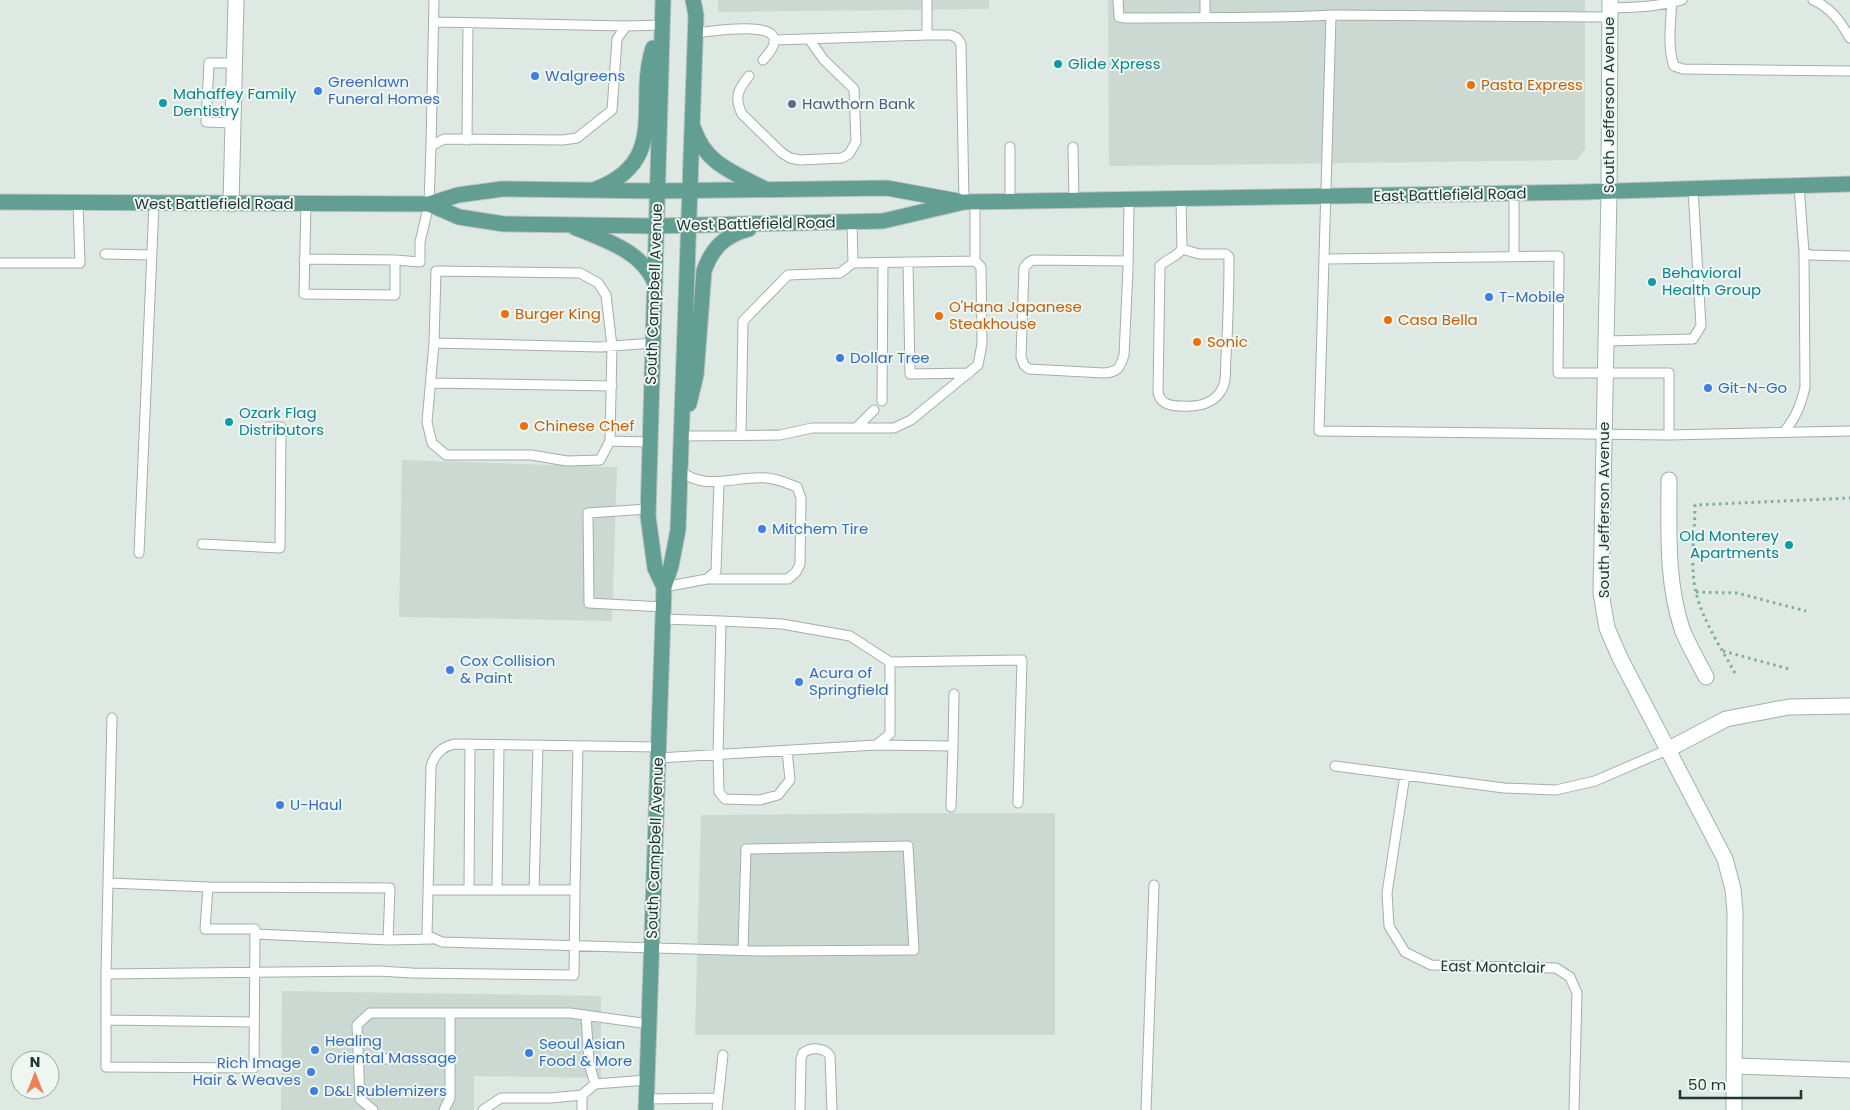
<svg xmlns="http://www.w3.org/2000/svg" width="1850" height="1110" viewBox="0 0 1850 1110" font-family="Poppins,sans-serif">
  <style>
    .built { fill: #ccd9d3 }
    .lines { fill: none; stroke-linecap: round; stroke-linejoin: round }
    .lane-casing { stroke: #a1b0ab; stroke-width: 11 }
    .street-casing { stroke: #a1b0ab; stroke-width: 17 }
    .secondary-casing { stroke: #9db5ad; stroke-width: 17 }
    .primary-casing { stroke: #bcc3c2; stroke-width: 17 }
    .path { stroke: #7eada0; stroke-width: 3; stroke-dasharray: 2.5 4; stroke-linecap: butt }
    .lane { stroke: #fff; stroke-width: 9 }
    .street { stroke: #fff; stroke-width: 15 }
    .secondary { stroke: #fff; stroke-width: 15 }
    .primary { stroke: #629e91; stroke-width: 15 }
    .culture-dot { fill: #0f9aa8; stroke: #eef6f2; stroke-width: 2 }
    .shop-dot { fill: #3f7fe0; stroke: #eef6f2; stroke-width: 2 }
    .food-dot { fill: #e8710a; stroke: #eef6f2; stroke-width: 2 }
    .service-dot { fill: #5c6f8a; stroke: #eef6f2; stroke-width: 2 }
    .labels { text-anchor: middle; stroke-width: 4; stroke-linejoin: round; paint-order: stroke }
    .culture-label { font-size: 15px; fill: #0d838f; stroke: #eef6f2; text-anchor: start }
    .shop-label { font-size: 15px; fill: #366cbe; stroke: #eef6f2; text-anchor: start }
    .food-label { font-size: 15px; fill: #c56008; stroke: #eef6f2; text-anchor: start }
    .service-label { font-size: 15px; fill: #4e5e75; stroke: #eef6f2; text-anchor: start }
    .street-label { font-size: 15px; fill: #203833; stroke: #eef6f2 }
  </style>
  <rect width="100%" height="100%" fill="#dee9e4"/>
  <path class="built" d="M 718,0 L 989,0 L 989,9 L 718,12 Z
    M 1108,0 L 1585,0 L 1585,149 L 1577,160 L 1109,166 Z
    M 402,460 L 617,467 L 612,621 L 399,617 Z
    M 915,813 L 1055,813 L 1055,1035 L 695,1035 L 701,815 Z
    M 282,991 L 601,996 L 601,1078 L 474,1076 L 474,1110 L 281,1110 Z"/>
  <g class="lines">
    <g class="lane-casing">
      <path id="lane" d="M 927,0 L 927,35
        M 1118,0 L 1119,17 L 1123,18 C 1192,17 1262,19 1331,15
        M 1205,0 L 1205,16
        M 1672,0 C 1671,19 1667,48 1674,66 L 1683,69 L 1850,71
        M 1813,0 C 1831,8 1841,22 1850,38
        M 1610,8 C 1637,7 1656,7 1682,0
        M 1610,17 L 1331,15 L 1319,431 L 1669,435 L 1850,431
        M 434,22 L 626,26
        M 695,33 C 714,31 806,15 763,60
        M 774,40 L 927,35 L 951,35 L 957,38 L 961,44 L 964,202
        M 749,76 C 738,89 734,98 742,114 L 782,153 L 790,158 L 800,160 L 842,158 L 849,154 L 856,142 L 854,89 L 824,60 L 809,39
        M 233,123 L 206,122 L 209,63 L 235,63
        M 467,140 L 468,23
        M 431,146 L 434,0
        M 1010,147 L 1010,202
        M 1073,147 L 1074,201
        M 1799,186 L 1804,252 L 1810,255 L 1850,256
        M 1514,194 L 1514,256
        M 1181,199 L 1182,249 C 1176,258 1166,259 1160,266 L 1158,392 C 1160,404 1170,406 1181,406 C 1197,407 1215,405 1223,387 C 1227,379 1225,366 1226,357 C 1228,323 1229,290 1229,257 L 1226,254 L 1199,254 L 1182,249
        M 852,223 L 853,263
        M 105,254 L 152,255
        M 304,259 L 395,260 L 395,295 L 304,294 L 306,204
        M 1325,259 L 1559,256 L 1558,373 L 1669,373 L 1669,435
        M 395,260 L 420,262 L 420,242 L 429,204 L 431,146 L 444,139 L 563,140 L 577,138 L 612,110 L 617,39 L 626,26 L 661,25
        M 1128,261 L 1033,260 L 1029,262 L 1024,268 L 1021,357 L 1024,365 L 1029,369 L 1104,373 C 1118,372 1120,368 1124,355 L 1128,269 L 1129,200
        M 908,262 L 910,374 L 969,373
        M 0,263 L 80,263 L 78,203
        M 1606,341 L 1693,339 L 1701,326 L 1693,189
        M 434,343 L 427,422 L 432,443 L 446,455 L 531,455 L 567,461 L 600,460 L 610,441 L 612,346 L 606,295 L 598,283 L 580,273 L 436,271 L 434,343 L 600,347 L 653,343
        M 431,383 L 612,386
        M 882,401 L 883,263
        M 856,428 L 874,410
        M 1784,432 C 1796,417 1801,405 1805,387 L 1804,252
        M 741,435 L 743,321 L 788,275 L 840,273 L 853,263 L 975,261
        M 682,436 L 780,435 L 812,428 L 894,428 L 911,420 L 978,365 L 982,344 L 981,267 L 975,261 L 975,202
        M 610,441 L 650,442
        M 681,471 C 705,492 738,475 767,478 C 778,479 787,483 797,487 L 801,498 L 800,564 L 796,572 L 788,579 L 707,579
        M 648,509 L 588,513 L 589,603 L 663,607
        M 202,544 L 280,548 L 281,427 L 268,427
        M 139,553 L 154,204
        M 664,587 L 707,579 L 716,571 L 719,483
        M 663,619 L 721,621
        M 890,662 L 1022,660 L 1018,803
        M 876,745 L 953,746 L 954,694
        M 658,747 L 454,744 C 442,747 434,754 431,767 L 427,935 L 442,942 L 760,951 L 914,950 L 908,846 L 746,849 L 743,950
        M 658,758 L 876,745 L 890,734 L 890,662 L 850,636 L 782,624 L 721,621 L 718,755 L 719,792 L 725,799 L 760,800 L 778,795 L 790,780 L 787,750
        M 1335,766 L 1504,788 L 1556,790 L 1595,781 L 1669,749
        M 1405,775 L 1387,893 L 1389,926 L 1405,952 L 1431,965 L 1556,968 L 1570,977 L 1577,993 L 1574,1110
        M 951,807 L 953,746
        M 108,883 L 112,718
        M 428,890 L 575,890 L 578,746
        M 469,890 L 470,744
        M 497,890 L 499,745
        M 534,890 L 538,745
        M 255,934 L 388,940 L 432,939
        M 388,940 L 390,888 L 208,887 L 108,883 L 106,974 L 379,971 L 412,973 L 574,975 L 575,890
        M 106,974 L 106,1067 L 254,1068 L 255,929 L 205,929 L 208,887
        M 586,1015 L 589,1063 L 595,1084
        M 106,1020 L 254,1022
        M 358,1059 L 450,1059
        M 646,1099 L 718,1098
        M 373,1110 L 360,1099 L 357,1025 L 370,1013 L 570,1013 L 649,1024
        M 444,1110 L 450,1098 L 450,1013
        M 483,1110 L 501,1098 L 551,1098 L 582,1095 L 595,1084 L 647,1080
        M 582,1110 L 582,1095
        M 717,1110 L 723,1055
        M 800,1110 L 801,1059 L 803,1053 C 811,1047 825,1047 830,1056 L 832,1110
        M 1146,1110 L 1154,885"/>
    </g>
    <g class="street-casing">
      <path id="street" d="M 231,204 L 236,0
        M 1669,480 C 1669,530 1666,580 1682,629 C 1688,645 1698,661 1706,677
        M 1669,749 L 1726,719 L 1789,707 L 1850,706
        M 1735,1066 L 1850,1070"/>
    </g>
    <g class="secondary-casing">
      <path id="secondary" d="M 1610,0 L 1609,192 L 1601,593 L 1607,628 L 1620,658 L 1725,859 L 1733,889 L 1735,912 L 1734,1110"/>
    </g>
    <g class="primary-casing">
      <path id="primary" d="M 663,0 L 648,516 L 655,568 L 664,587
        M 694,129 C 705,164 735,173 765,189
        M 596,189 C 670,161 635,103 653,48
        M 0,202 L 429,204 L 458,195 L 502,189 L 657,191 L 887,188 L 958,201
        M 429,204 L 459,217 L 504,224 L 656,226 L 883,221 L 964,202 L 1584,192 L 1850,184
        M 574,227 C 604,240 641,250 655,283
        M 689,404 L 696,375 L 704,271 C 712,248 725,235 749,229
        M 646,1110 L 664,587 L 671,566 L 678,530 L 696,15 L 693,0"/>
    </g>
    <path class="path" d="M 1696,592 L 1737,593 L 1806,611
      M 1723,651 L 1789,669
      M 1735,673 C 1720,646 1701,618 1695,588 C 1690,561 1695,532 1695,505 L 1850,498"/>
    <use href="#lane" class="lane"/>
    <use href="#street" class="street"/>
    <use href="#secondary" class="secondary"/>
    <use href="#primary" class="primary"/>
  </g>
  <g class="culture-dot">
    <circle cx="1058" cy="64" r="5"/>
    <circle cx="163" cy="103" r="5"/>
    <circle cx="1652" cy="282" r="5"/>
    <circle cx="229" cy="422" r="5"/>
    <circle cx="1789" cy="545" r="5"/>
  </g>
  <g class="shop-dot">
    <circle cx="535" cy="76" r="5"/>
    <circle cx="318" cy="91" r="5"/>
    <circle cx="1489" cy="297" r="5"/>
    <circle cx="840" cy="358" r="5"/>
    <circle cx="1708" cy="388" r="5"/>
    <circle cx="762" cy="529" r="5"/>
    <circle cx="450" cy="670" r="5"/>
    <circle cx="799" cy="682" r="5"/>
    <circle cx="280" cy="805" r="5"/>
    <circle cx="315" cy="1050" r="5"/>
    <circle cx="529" cy="1053" r="5"/>
    <circle cx="311" cy="1072" r="5"/>
    <circle cx="314" cy="1091" r="5"/>
  </g>
  <g class="food-dot">
    <circle cx="1471" cy="85" r="5"/>
    <circle cx="505" cy="314" r="5"/>
    <circle cx="939" cy="316" r="5"/>
    <circle cx="1388" cy="320" r="5"/>
    <circle cx="1197" cy="342" r="5"/>
    <circle cx="524" cy="426" r="5"/>
  </g>
  <circle class="service-dot" cx="792" cy="104" r="5"/>
  <g class="labels">
    <g class="culture-label">
      <text x="1068" y="69">Glide Xpress</text>
      <text x="173" y="99">Mahaffey Family<tspan x="173" dy="17">Dentistry</tspan></text>
      <text x="1662" y="278">Behavioral<tspan x="1662" dy="17">Health Group</tspan></text>
      <text x="239" y="418">Ozark Flag<tspan x="239" dy="17">Distributors</tspan></text>
      <text x="1779" y="541" text-anchor="end">Old Monterey<tspan x="1779" dy="17">Apartments</tspan></text>
    </g>
    <g class="shop-label">
      <text x="545" y="81">Walgreens</text>
      <text x="328" y="87">Greenlawn<tspan x="328" dy="17">Funeral Homes</tspan></text>
      <text x="1499" y="302">T-Mobile</text>
      <text x="850" y="363">Dollar Tree</text>
      <text x="1718" y="393">Git-N-Go</text>
      <text x="772" y="534">Mitchem Tire</text>
      <text x="460" y="666">Cox Collision<tspan x="460" dy="17">&amp; Paint</tspan></text>
      <text x="809" y="678">Acura of<tspan x="809" dy="17">Springfield</tspan></text>
      <text x="290" y="810">U-Haul</text>
      <text x="325" y="1046">Healing<tspan x="325" dy="17">Oriental Massage</tspan></text>
      <text x="539" y="1049">Seoul Asian<tspan x="539" dy="17">Food &amp; More</tspan></text>
      <text x="301" y="1068" text-anchor="end">Rich Image<tspan x="301" dy="17">Hair &amp; Weaves</tspan></text>
      <text x="324" y="1096">D&amp;L Rublemizers</text>
    </g>
    <g class="food-label">
      <text x="1481" y="90">Pasta Express</text>
      <text x="949" y="312">O'Hana Japanese<tspan x="949" dy="17">Steakhouse</tspan></text>
      <text x="515" y="319">Burger King</text>
      <text x="1398" y="325">Casa Bella</text>
      <text x="1207" y="347">Sonic</text>
      <text x="534" y="431">Chinese Chef</text>
    </g>
    <g class="service-label">
      <text x="802" y="109">Hawthorn Bank</text>
    </g>
    <g class="street-label">
      <text transform="translate(1609 105) rotate(-90)" y="5">South Jefferson Avenue</text>
      <text transform="translate(1450 195) rotate(-1)" y="5">East Battlefield Road</text>
      <text x="214" y="209">West Battlefield Road</text>
      <text transform="translate(756 224) rotate(-1)" y="5">West Battlefield Road</text>
      <text transform="translate(654 294) rotate(-88)" y="5">South Campbell Avenue</text>
      <text transform="translate(1604 510) rotate(-90)" y="5">South Jefferson Avenue</text>
      <text transform="translate(655 848) rotate(-88)" y="5">South Campbell Avenue</text>
      <text transform="translate(1493 967) rotate(1)" y="5">East Montclair</text>
    </g>
  </g>
  <g transform="translate(35 1075)"><circle r="24" fill="#eef6f2" stroke="#9caaa6"/>
  <path d="M0-4L9 19L0 12L-9 19Z" fill="#f08055"/>
  <text y="-8" font-size="14" font-weight="bold" text-anchor="middle" fill="#203833">N</text>
  </g>
  <path d="M1680 1090v8h121v-8" fill="none" stroke="#203833" stroke-width="2.5"/>
  <text x="1688" y="1090" font-size="15" fill="#203833" stroke="#eef6f2" stroke-width="4" paint-order="stroke">50 m</text>
</svg>
